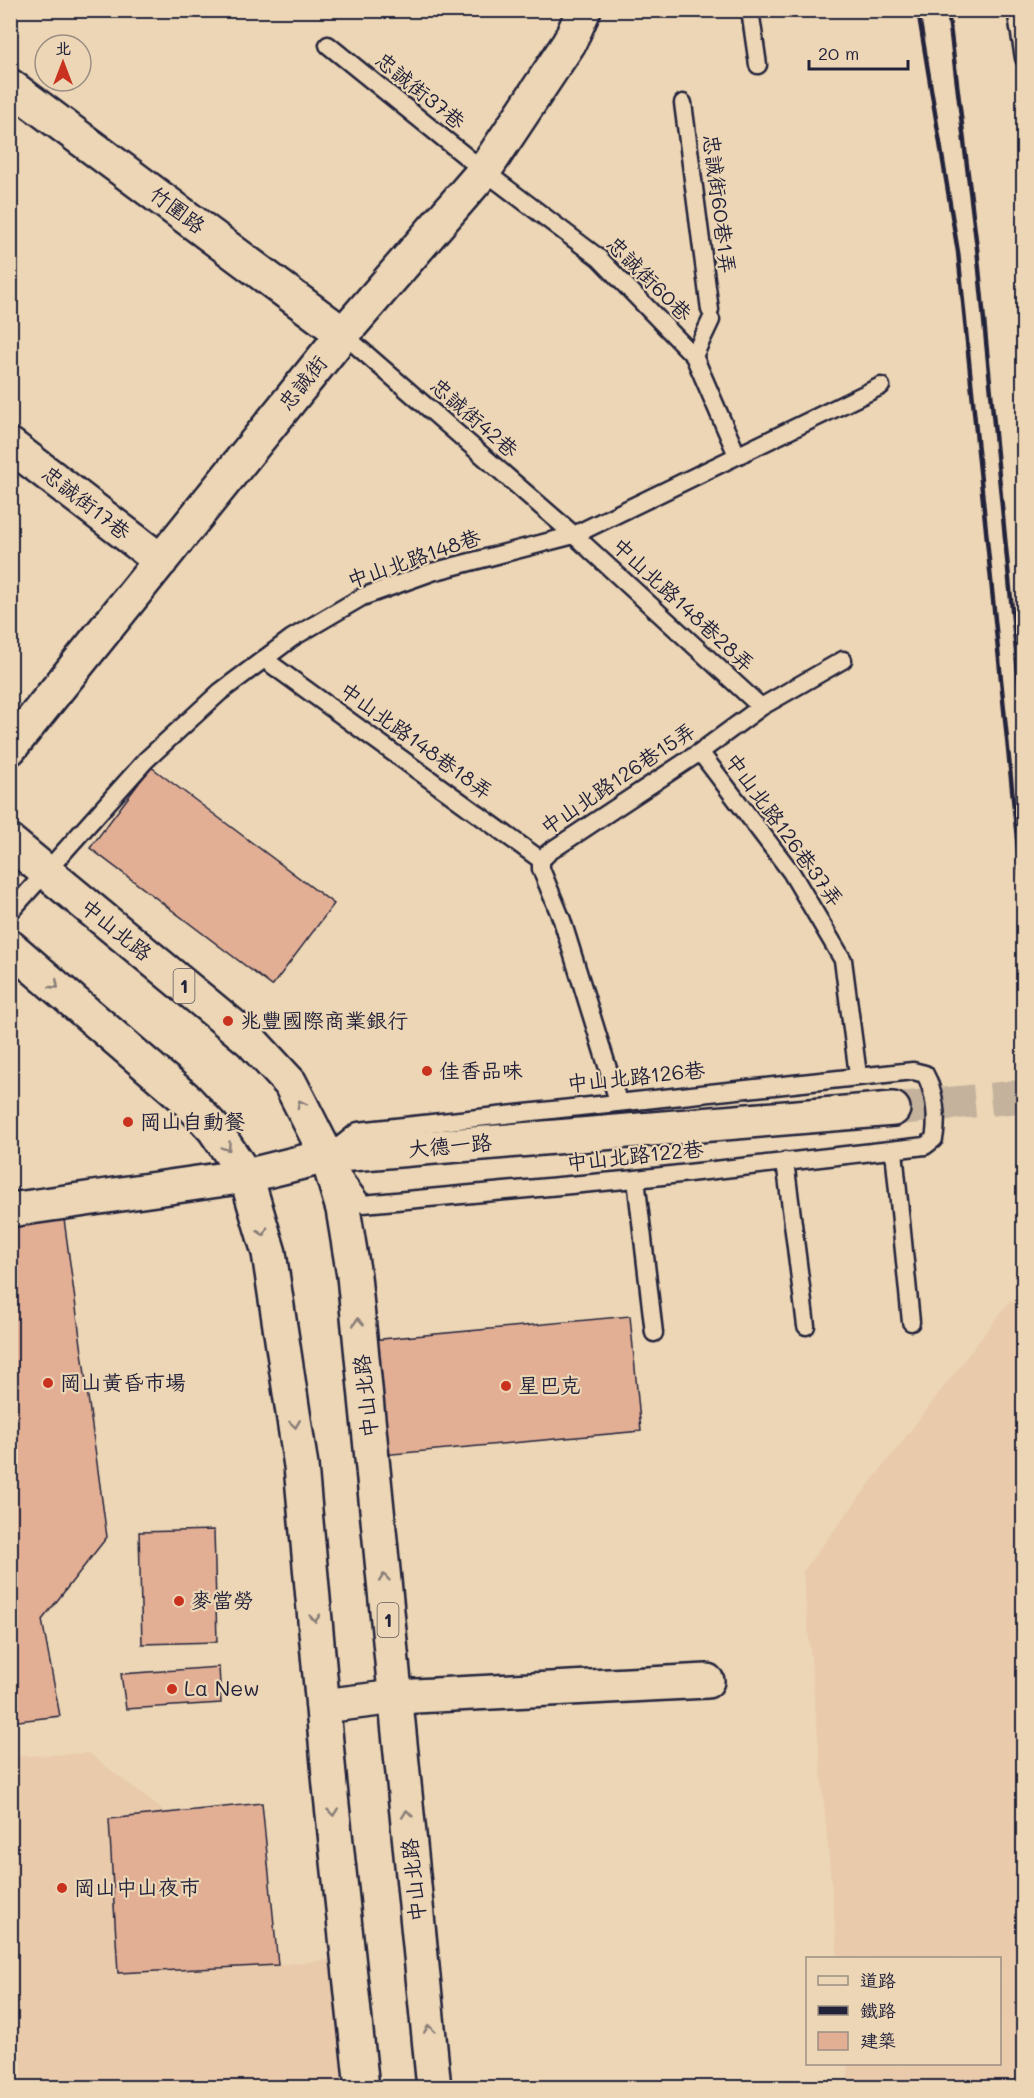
<svg xmlns="http://www.w3.org/2000/svg" width="1034" height="2098" viewBox="0 0 1034 2098" font-family="Mali,'LXGW WenKai TC',sans-serif">
  <style>
    .built { fill: #e9caab }
    .building { fill: #e2af95; stroke: #22223b; stroke-width: 1.5 }
    .lines { fill: none; stroke-linecap: round; stroke-linejoin: round }
    .street-tunnel { stroke: #c4b29d; stroke-width: 33; stroke-dasharray: 33 16; stroke-linecap: butt }
    .lane-casing { stroke: #22223b; stroke-width: 21 }
    .street-casing { stroke: #22223b; stroke-width: 38 }
    .primary-casing { stroke: #22223b; stroke-width: 38 }
    .lane { stroke: #ecd6b5; stroke-width: 16 }
    .street { stroke: #ecd6b5; stroke-width: 33 }
    .primary { stroke: #ecd6b5; stroke-width: 33 }
    .rail { stroke: #22223b; stroke-width: 4.5 }
    .oneway { stroke: #877c78 }
    .poi-dot { fill: #c8321e; stroke: #ecd6b5; stroke-width: 2 }
    .labels { text-anchor: middle; stroke-width: 4.5; stroke-linejoin: round; paint-order: stroke }
    .shield { fill: #ecd6b5; stroke: #5f5860; stroke-width: 1.5 }
    .shield-label { font-size: 20px; font-weight: bold; fill: #22223b }
    .street-label { font-size: 21px; fill: #22223b; stroke: #ecd6b5 }
    .poi-label { font-size: 21px; fill: #22223b; stroke: #ecd6b5; text-anchor: start }
  </style>
  <rect width="100%" height="100%" fill="#ecd6b5"/>
  <filter id="ink" filterUnits="userSpaceOnUse"><feTurbulence type="fractalNoise" baseFrequency=".0167" numOctaves="2"/><feDisplacementMap in="SourceGraphic" scale="12" xChannelSelector="R" yChannelSelector="G"/><feConvolveMatrix kernelMatrix="1 2 1 2 8 2 1 2 1" color-interpolation-filters="sRGB"/></filter>
  <g filter="url(#ink)">
    <path class="built" d="M 1023,1301 L 1023,2087 L 850,2087 L 847,2064 L 1000,2064 L 1000,1958 L 838,1958 L 803,1571 L 1009,1302 Z
      M 89,1753 L 166,1813 L 109,1819 L 118,1973 L 278,1965 L 348,1958 L 362,2087 L 11,2088 L 11,1757 Z"/>
    <path class="building" d="M 151,767 L 334,904 L 272,986 L 90,848 Z
      M 64,1219 L 107,1537 L 42,1620 L 60,1716 L 10,1722 L 10,1228 Z
      M 630,1316 L 641,1431 L 382,1455 L 371,1340 Z
      M 214,1530 L 217,1642 L 142,1644 L 139,1532 Z
      M 219,1667 L 221,1703 L 126,1709 L 121,1674 Z
      M 262,1803 L 278,1965 L 118,1973 L 109,1819 Z"/>
    <g class="lines">
      <path class="street-tunnel" d="M 893,1109 L 1024,1096"/>
      <g class="lane-casing">
        <path id="lane" d="M 750,10 L 758,65
          M 1016,10 L 1024,58
          M 328,45 L 484,171 L 599,258 L 694,356 L 737,455
          M 683,103 L 710,310
          M 343,334 L 574,535 L 761,707
          M 694,356 L 711,320
          M 264,659 L 541,860
          M 700,752 L 791,872 L 843,960 L 858,1075
          M 10,912 L 146,760 L 220,692 L 292,638 L 362,597 L 432,572 L 574,535 L 881,386
          M 913,1071 L 925,1074 C 935,1092 938,1119 934,1139 L 925,1146 L 636,1179 L 363,1204 L 327,1156 L 358,1131 Z
          M 618,1101 L 562,920 L 541,869 L 541,860 L 549,852 L 700,752 L 761,707 L 843,660
          M 894,1151 L 911,1322
          M 785,1161 L 806,1326
          M 636,1179 L 654,1333"/>
      </g>
      <g class="street-casing">
        <path id="street" d="M 10,86 L 343,334
          M 10,445 L 161,561
          M 10,748 L 343,334 L 484,171 L 569,43 L 584,10
          M 10,1210 L 246,1176 L 327,1156 L 893,1109
          M 323,1706 L 396,1697 L 707,1681"/>
      </g>
      <g class="primary-casing">
        <path id="primary" d="M 10,842 L 251,1041 L 290,1083 L 327,1156 L 343,1209 L 354,1276 L 434,2088
          M 10,947 L 185,1098 L 214,1129 L 246,1176 L 269,1253 L 301,1466 L 330,1786 L 362,2088"/>
      </g>
      <use href="#lane" class="lane"/>
      <use href="#street" class="street"/>
      <use href="#primary" class="primary"/>
      <path class="rail" d="M 918,10 L 958,252 L 1024,908
        M 948,10 L 977,248 L 1024,734"/>
    </g>
    <defs><path id="oneway-chevron" d="M-2-3.5L2.5 0L-2 3.5" fill="none" stroke-width="1.6" stroke-linecap="round" stroke-linejoin="round" transform="scale(1.5)"/></defs>
    <g class="oneway">
      <use href="#oneway-chevron" transform="translate(55 985) rotate(41)"/>
      <use href="#oneway-chevron" transform="translate(301 1104) rotate(-117)"/>
      <use href="#oneway-chevron" transform="translate(227 1147) rotate(55)"/>
      <use href="#oneway-chevron" transform="translate(263 1232) rotate(73)"/>
      <use href="#oneway-chevron" transform="translate(358 1322) rotate(-96)"/>
      <use href="#oneway-chevron" transform="translate(295 1424) rotate(82)"/>
      <use href="#oneway-chevron" transform="translate(384 1578) rotate(-96)"/>
      <use href="#oneway-chevron" transform="translate(315 1618) rotate(85)"/>
      <use href="#oneway-chevron" transform="translate(333 1812) rotate(84)"/>
      <use href="#oneway-chevron" transform="translate(407 1814) rotate(-96)"/>
      <use href="#oneway-chevron" transform="translate(429 2029) rotate(-96)"/>
    </g>
  </g>
  <g class="poi-dot">
    <circle cx="228" cy="1021" r="6"/>
    <circle cx="427" cy="1071" r="6"/>
    <circle cx="128" cy="1122" r="6"/>
    <circle cx="48" cy="1383" r="6"/>
    <circle cx="506" cy="1386" r="6"/>
    <circle cx="179" cy="1601" r="6"/>
    <circle cx="172" cy="1689" r="6"/>
    <circle cx="62" cy="1888" r="6"/>
  </g>
  <g class="labels">
    <g class="shield">
      <rect x="173.5" y="969" width="21" height="34" rx="4.5"/>
      <rect x="377.5" y="1603" width="21" height="34" rx="4.5"/>
    </g>
    <g class="shield-label">
      <text x="184" y="993">1</text>
      <text x="388" y="1627">1</text>
    </g>
    <g class="street-label">
      <text transform="translate(420 91) rotate(39)" y="7">忠誠街37巷</text>
      <text transform="translate(719 204) rotate(83)" y="7">忠誠街60巷1弄</text>
      <text transform="translate(177 210) rotate(37)" y="7">竹圍路</text>
      <text transform="translate(649 279) rotate(45)" y="7">忠誠街60巷</text>
      <text transform="translate(303 383) rotate(-51)" y="7">忠誠街</text>
      <text transform="translate(474 418) rotate(41)" y="7">忠誠街42巷</text>
      <text transform="translate(86 503) rotate(38)" y="7">忠誠街17巷</text>
      <text transform="translate(414 559) rotate(-19)" y="7">中山北路148巷</text>
      <text transform="translate(683 605) rotate(43)" y="7">中山北路148巷28弄</text>
      <text transform="translate(416 741) rotate(36)" y="7">中山北路148巷18弄</text>
      <text transform="translate(618 779) rotate(-34)" y="7">中山北路126巷15弄</text>
      <text transform="translate(784 830) rotate(54)" y="7">中山北路126巷37弄</text>
      <text transform="translate(116 930) rotate(39)" y="7">中山北路</text>
      <text transform="translate(636 1077) rotate(-6)" y="7">中山北路126巷</text>
      <text transform="translate(450 1146) rotate(-5)" y="7">大德一路</text>
      <text transform="translate(635 1156) rotate(-6)" y="7">中山北路122巷</text>
      <text transform="translate(366 1396) rotate(-96)" y="7">中山北路</text>
      <text transform="translate(414 1880) rotate(-96)" y="7">中山北路</text>
    </g>
    <g class="poi-label">
      <text x="240" y="1028">兆豐國際商業銀行</text>
      <text x="439" y="1078">佳香品味</text>
      <text x="140" y="1129">岡山自動餐</text>
      <text x="60" y="1390">岡山黃昏市場</text>
      <text x="518" y="1393">星巴克</text>
      <text x="191" y="1608">麥當勞</text>
      <text x="184" y="1696">La New</text>
      <text x="74" y="1895">岡山中山夜市</text>
    </g>
  </g>
  <rect width="1034" height="2098" fill="none" stroke="#ecd6b5" stroke-width="36"/>
  <rect x="18" y="18" width="998" height="2062" fill="none" stroke="#22223b" stroke-width="2" filter="url(#ink)"/>
  <rect x="806" y="1957" width="195" height="108" fill="#ecd6b5" stroke="#9b8e84" stroke-width="1.5"/>
  <rect x="818" y="1976" width="30" height="9" fill="#ecd6b5" stroke="#9b8e84" stroke-width="1.5"/>
  <text x="860" y="1987" font-size="18" fill="#22223b">道路</text>
  <rect x="818" y="2006" width="30" height="9" fill="#22223b" stroke="#9b8e84" stroke-width="1.5"/>
  <text x="860" y="2017" font-size="18" fill="#22223b">鐵路</text>
  <rect x="818" y="2032" width="30" height="18" fill="#e2af95" stroke="#9b8e84" stroke-width="1.5"/>
  <text x="860" y="2047" font-size="18" fill="#22223b">建築</text>
  <g transform="translate(63 63)"><circle r="28" fill="#ecd6b5" stroke="#9b8e84" stroke-width="1.5"/>
  <path d="M0-4.5L10 22L0 15L-10 22Z" fill="#c8321e"/>
  <text y="-9" font-size="16" font-weight="bold" text-anchor="middle" fill="#22223b">北</text>
  </g>
  <path d="M809 60v9h99v-9" fill="none" stroke="#22223b" stroke-width="3"/>
  <text x="818" y="60" font-size="18" fill="#22223b" stroke="#ecd6b5" stroke-width="4.5" paint-order="stroke">20 m</text>
</svg>
